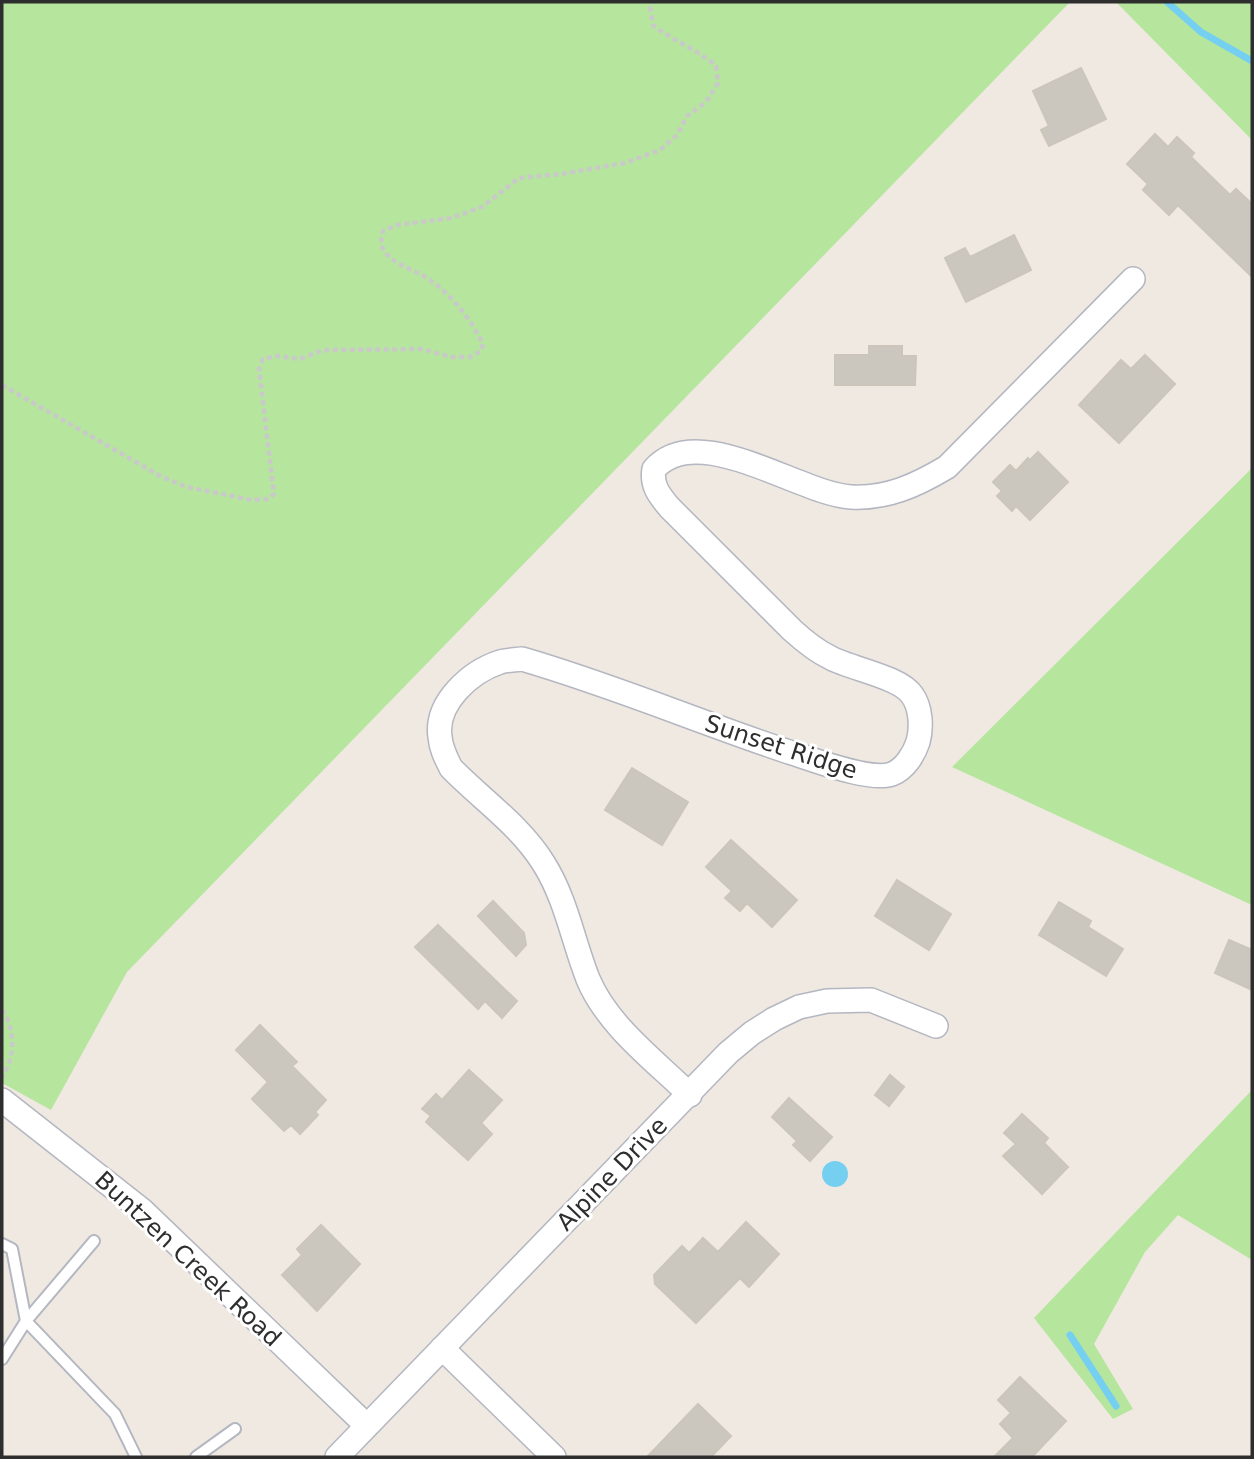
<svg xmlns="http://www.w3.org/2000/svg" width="1254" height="1459" viewBox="0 0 1254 1459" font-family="'DejaVu Sans',sans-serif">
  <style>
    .green { fill: #b6e59e }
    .water { fill: #75cff0 }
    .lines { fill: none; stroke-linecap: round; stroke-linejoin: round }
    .stream { stroke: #75cff0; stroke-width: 7 }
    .building { fill: #cbc7bf; stroke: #cbc5ba; stroke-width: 2 }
    .lane-casing { stroke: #b4b7c1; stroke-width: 14 }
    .street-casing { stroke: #b4b7c1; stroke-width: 26 }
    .path { stroke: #c9c9c9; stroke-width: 4.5; stroke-dasharray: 5 3.5; stroke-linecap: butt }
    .lane { stroke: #fff; stroke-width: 10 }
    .street { stroke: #fff; stroke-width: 23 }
    .labels { text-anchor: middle; stroke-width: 6; stroke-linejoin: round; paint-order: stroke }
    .street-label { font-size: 24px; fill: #2e2e2e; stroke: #fff }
  </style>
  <rect width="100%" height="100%" fill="#efe9e1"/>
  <path class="green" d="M 2,2 L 1070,2 L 127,972 L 51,1110 L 2,1083 Z
    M 1116,2 L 1252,2 L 1252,140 Z
    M 1252,468 L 1252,905 L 952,767 Z
    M 1252,1090 L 1252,1260 L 1178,1215 L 1145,1252 L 1094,1344 L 1133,1409 L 1113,1419 L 1034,1318 Z"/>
  <path class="water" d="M822 1174a13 13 0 1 1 26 0a13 13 0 1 1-26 0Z"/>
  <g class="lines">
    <path class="stream" d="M 1167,2 L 1201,32 L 1252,61
      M 1070,1335 L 1116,1406"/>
  </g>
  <path class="building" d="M 1081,68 L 1106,119 L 1049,146 L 1041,130 L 1049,126 L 1033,91 Z
    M 1155,134 L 1168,147 L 1177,137 L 1194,153 L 1191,157 L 1230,195 L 1236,189 L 1252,204 L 1252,277 L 1178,205 L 1169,215 L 1143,190 L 1148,184 L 1127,164 Z
    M 1014,235 L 1031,270 L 966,302 L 945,258 L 965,248 L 970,257 Z
    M 869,346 L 902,346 L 902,356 L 916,356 L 915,385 L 835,385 L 835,355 L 869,355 Z
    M 1145,355 L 1175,384 L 1119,443 L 1079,405 L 1121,360 L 1131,369 Z
    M 1038,452 L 1068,482 L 1030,520 L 1016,506 L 1012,511 L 997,496 L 1002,491 L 993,482 L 1010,465 L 1016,471 L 1028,458 L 1030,460 Z
    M 632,768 L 688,802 L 662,845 L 605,810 Z
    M 731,840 L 797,900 L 772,927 L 747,903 L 740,911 L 725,898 L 732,891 L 706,867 Z
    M 897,880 L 951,914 L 929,950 L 875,916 Z
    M 493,901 L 524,933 L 526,945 L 516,956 L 478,916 Z
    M 1059,902 L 1091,921 L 1088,927 L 1123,949 L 1106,976 L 1039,935 Z
    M 438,925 L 517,1001 L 502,1018 L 485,1001 L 478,1009 L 415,947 Z
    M 1229,940 L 1252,950 L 1252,990 L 1215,973 Z
    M 260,1025 L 297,1062 L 292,1066 L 326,1100 L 315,1112 L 318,1115 L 300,1134 L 291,1125 L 284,1131 L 252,1099 L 268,1082 L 236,1050 Z
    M 469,1070 L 502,1100 L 481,1123 L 492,1134 L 468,1160 L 426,1122 L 431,1116 L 422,1109 L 436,1094 L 442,1100 Z
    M 890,1075 L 904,1087 L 889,1106 L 875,1095 Z
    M 789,1098 L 832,1137 L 810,1161 L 793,1145 L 797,1141 L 772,1117 Z
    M 1022,1114 L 1048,1138 L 1044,1143 L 1068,1167 L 1042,1194 L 1003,1156 L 1016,1144 L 1004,1133 Z
    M 746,1222 L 779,1254 L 749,1287 L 740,1278 L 696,1323 L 655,1284 L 654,1275 L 682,1246 L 689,1253 L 703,1238 L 718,1252 Z
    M 321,1225 L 360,1264 L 317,1311 L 282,1275 L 302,1255 L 297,1249 Z
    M 1020,1377 L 1066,1421 L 1032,1457 L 994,1457 L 1013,1438 L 1000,1424 L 1011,1413 L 998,1400 Z
    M 698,1404 L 731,1436 L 711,1457 L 647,1457 Z"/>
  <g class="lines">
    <g class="lane-casing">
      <path id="lane" d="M 94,1241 L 26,1321 L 115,1414 L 136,1457
        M 2,1244 L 12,1249 L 26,1321 L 2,1359
        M 196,1457 L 235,1429"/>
    </g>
    <g class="street-casing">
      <path id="street" d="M 690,1095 C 654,1060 607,1025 588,979 C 573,941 566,899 544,864 C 521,826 481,799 451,768 C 446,758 441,749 440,737 C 435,703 470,672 500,662 C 507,660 515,660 522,659 C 612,685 699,722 789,752 C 812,759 870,782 892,774 C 905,769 914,754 918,742 C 922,728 921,707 912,695 C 900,677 852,669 831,658 C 816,651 804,641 792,630 L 669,507 C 659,495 651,485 654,469 C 698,419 799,494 851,497 C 887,499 917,485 947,467 L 1133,279
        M 2,1100 L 142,1210 L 367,1426
        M 442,1348 L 554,1457
        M 337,1457 L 728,1053 L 752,1033 L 774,1019 L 799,1007 L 827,1001 L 871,1000 L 936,1026"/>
    </g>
    <path class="path" d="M 2,385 L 162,477 L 187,487 L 252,500 L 267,499 L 274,494 L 259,369 L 263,359 L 277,356 L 300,359 L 323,350 L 422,349 L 451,357 L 470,357 L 481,351 L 483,344 C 469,316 449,291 422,275 C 409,268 394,264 385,252 C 380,245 381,239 383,231 L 397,225 L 451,218 L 482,207 L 519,178 L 561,174 L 625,163 L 660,150 L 677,135 L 687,116 L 706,102 L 718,83 L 716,66 C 697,49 673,41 653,25 L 650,7 L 653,2
      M 2,1010 C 16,1029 15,1058 2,1077"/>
    <use href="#lane" class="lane"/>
    <use href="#street" class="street"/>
  </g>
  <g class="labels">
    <g class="street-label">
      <text transform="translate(781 747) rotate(18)" y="8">Sunset Ridge</text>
      <text transform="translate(612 1174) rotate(-46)" y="8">Alpine Drive</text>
      <text transform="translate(188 1259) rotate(43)" y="8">Buntzen Creek Road</text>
    </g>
  </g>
  <rect width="1254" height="1459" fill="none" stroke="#2e2e2e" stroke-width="7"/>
</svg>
